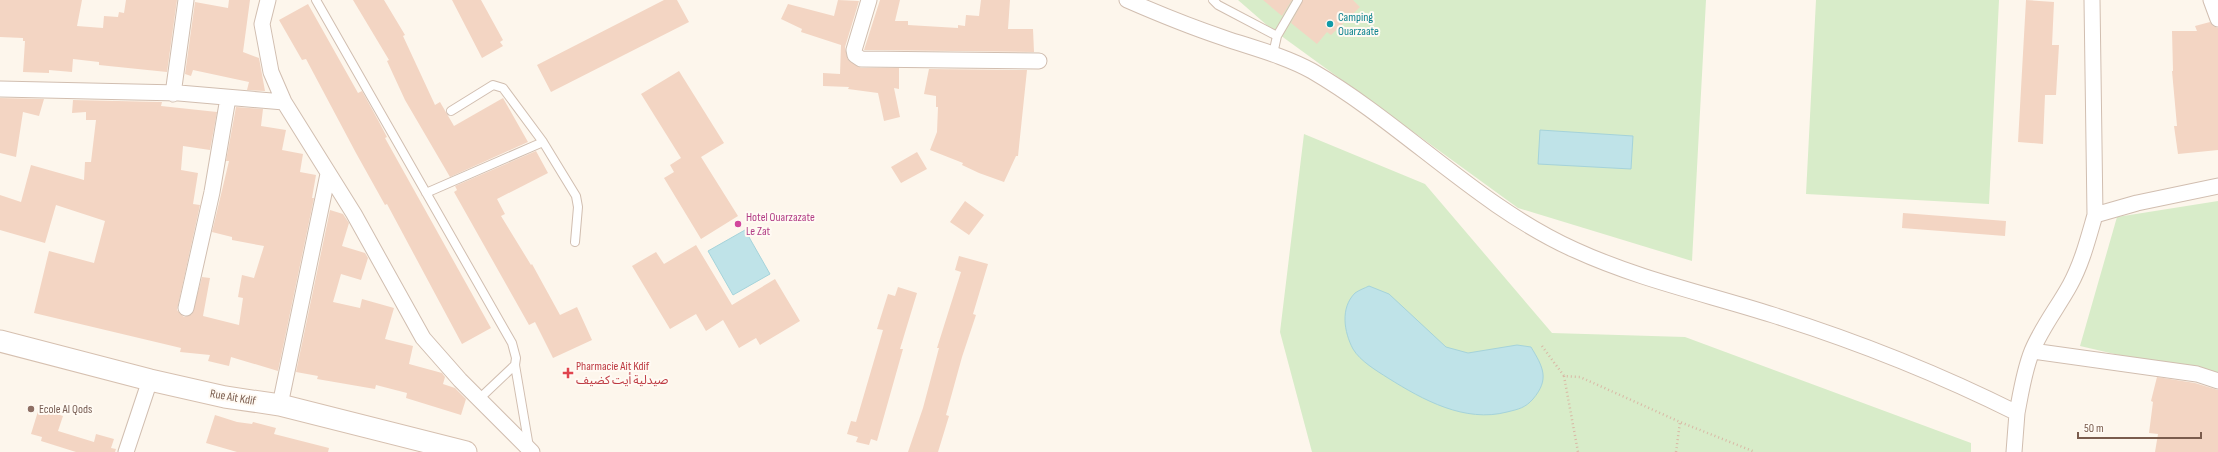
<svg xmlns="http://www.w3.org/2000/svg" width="2218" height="452" viewBox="0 0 2218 452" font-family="'Sofia Sans Condensed','Noto Sans Arabic',sans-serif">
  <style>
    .green { fill: #d8ecc9 }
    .water { fill: #bfe3e8; stroke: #a5d3da }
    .building { fill: #f3d5c3 }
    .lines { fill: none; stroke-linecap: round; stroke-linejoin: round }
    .lane-casing { stroke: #d1beb0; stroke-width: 10 }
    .street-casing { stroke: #d1beb0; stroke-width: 17 }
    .secondary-casing { stroke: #d6c0b0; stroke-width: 23 }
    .path { stroke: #d9b8a5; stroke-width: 2.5; stroke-dasharray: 1 3; stroke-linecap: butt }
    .lane { stroke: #fff; stroke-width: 8 }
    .street { stroke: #fff; stroke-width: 15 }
    .secondary { stroke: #fff; stroke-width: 21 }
    .culture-dot { fill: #0f9aa8; stroke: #fffaf3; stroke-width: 1.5 }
    .hotel-dot { fill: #d1479c; stroke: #fffaf3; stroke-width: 1.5 }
    .health-dot { fill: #e0444e; stroke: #fffaf3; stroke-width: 1.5 }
    .education-dot { fill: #8d6e63; stroke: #fffaf3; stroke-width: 1.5 }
    .labels { text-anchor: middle; stroke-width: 4; stroke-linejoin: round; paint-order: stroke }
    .culture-label { font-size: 12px; fill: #0d838f; stroke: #fffaf3; text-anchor: start }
    .hotel-label { font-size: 12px; fill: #b23c85; stroke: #fffaf3; text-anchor: start }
    .health-label { font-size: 12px; fill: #be3a42; stroke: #fffaf3; text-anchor: start }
    .street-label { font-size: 12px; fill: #7a5c4d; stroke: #fffaf3 }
    .education-label { font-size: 12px; fill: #785e54; stroke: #fffaf3; text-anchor: start }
  </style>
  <rect width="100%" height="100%" fill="#fdf6ec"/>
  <path class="green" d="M 1238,0 L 1706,0 L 1692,261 L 1518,208 L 1269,27 Z
    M 1816,0 L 1999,0 L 1989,204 L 1806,194 Z
    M 1304,134 L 1425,184 L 1552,333 L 1685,337 L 1971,443 L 1971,452 L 1312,452 L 1280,332 Z
    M 2218,201 L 2218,378 L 2080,346 L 2117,217 Z"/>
  <path class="water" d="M 1540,130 L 1633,136 L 1631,169 L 1538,164 Z
    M 745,230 L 770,274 L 733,295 L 708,251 Z
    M 1369,286 L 1389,294 L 1446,347 L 1468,353 L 1517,345 L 1531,347 C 1543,367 1550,379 1533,399 C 1525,408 1519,409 1507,412 C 1465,423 1423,400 1388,378 C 1377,371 1360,361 1353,349 C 1344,332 1340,308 1355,293 C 1359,290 1365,288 1369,286 Z"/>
  <path class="building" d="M 0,0 L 82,0 L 77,26 L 103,28 L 104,16 L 118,17 L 119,12 L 124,13 L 126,0 L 177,0 L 167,72 L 99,65 L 99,62 L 73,59 L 72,72 L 49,70 L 49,73 L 23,72 L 25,41 L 23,41 L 23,38 L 0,37 Z
    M 229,0 L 250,0 L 243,52 L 259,58 L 265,91 L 247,90 L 249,82 L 193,70 L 191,76 L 185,74 L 195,2 L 228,8 Z
    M 353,0 L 384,0 L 405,35 L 403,36 L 435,105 L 440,102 L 454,126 L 503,98 L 528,142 L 450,177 L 405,100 L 387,61 L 389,60 Z
    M 452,0 L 481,0 L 503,40 L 500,42 L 503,46 L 482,58 Z
    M 664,0 L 677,0 L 689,22 L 551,92 L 537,65 Z
    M 838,0 L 859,1 L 845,47 L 848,60 L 861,68 L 899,68 L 899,89 L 894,88 L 900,117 L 884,121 L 878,93 L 848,89 L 849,87 L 823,86 L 823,73 L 840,74 L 841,45 L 801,32 L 802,29 L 781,19 L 788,4 L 834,16 Z
    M 880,0 L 900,0 L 895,21 L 908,21 L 908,25 L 958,28 L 958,25 L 965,26 L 966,15 L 979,16 L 981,0 L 1010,0 L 1008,29 L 1033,29 L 1034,52 L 864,50 Z
    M 1263,0 L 1292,0 L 1282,16 Z
    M 1303,0 L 1353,0 L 1360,7 L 1331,35 L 1327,32 L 1317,44 L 1291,23 Z
    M 2026,0 L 2054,2 L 2052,45 L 2059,45 L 2056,95 L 2045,95 L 2043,144 L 2018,142 Z
    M 308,4 L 358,93 L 362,91 L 378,120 L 387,137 L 385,138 L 491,328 L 462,344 L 387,204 L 385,205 L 356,153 L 306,59 L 302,60 L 279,20 Z
    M 2210,22 L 2213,26 L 2218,28 L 2218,150 L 2178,154 L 2174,126 L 2177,126 L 2172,71 L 2173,71 L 2172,31 L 2197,31 L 2195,26 Z
    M 929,69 L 1027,70 L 1018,156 L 1016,156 L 1004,182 L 979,173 L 962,165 L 963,163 L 930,150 L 937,132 L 938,107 L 936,107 L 936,96 L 924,94 Z
    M 679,71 L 724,143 L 701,157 L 738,216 L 701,239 L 664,178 L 674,172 L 670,165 L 681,158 L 641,94 Z
    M 0,98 L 44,99 L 39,116 L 23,112 L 16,157 L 0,153 Z
    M 73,100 L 162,102 L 161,106 L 217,112 L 210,150 L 183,146 L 181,170 L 198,173 L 193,204 L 200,205 L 177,310 L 184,317 L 192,314 L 202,277 L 210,278 L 203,316 L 239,325 L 243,298 L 238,297 L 242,275 L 254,278 L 264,246 L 232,240 L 232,237 L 212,232 L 229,161 L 226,161 L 236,107 L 263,109 L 261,126 L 286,130 L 282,150 L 303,154 L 300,172 L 316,175 L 312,198 L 314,198 L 278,371 L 231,357 L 229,366 L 208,361 L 210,355 L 180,352 L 181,348 L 34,313 L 49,251 L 94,263 L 105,221 L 56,205 L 45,243 L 0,230 L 0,195 L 21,202 L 31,165 L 84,180 L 85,162 L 91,162 L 96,120 L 86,120 L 86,112 L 72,113 Z
    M 536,151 L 548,173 L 497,199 L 505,214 L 501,216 L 531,265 L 532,264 L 560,315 L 577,307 L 592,340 L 553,358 L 535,322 L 529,325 L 454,192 L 457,190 L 455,186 Z
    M 917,152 L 927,169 L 901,183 L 891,167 Z
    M 965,201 L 984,215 L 969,235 L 950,222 Z
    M 330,210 L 343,214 L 349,223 L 342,246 L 365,253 L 368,258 L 361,280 L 341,274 L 333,302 L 360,308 L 362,299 L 394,308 L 385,339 L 413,346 L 409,364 L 442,373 L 445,377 L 443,384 L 455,388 L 466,399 L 461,415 L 406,398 L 407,393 L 376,385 L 375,389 L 317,379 L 318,376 L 296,372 Z
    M 1903,213 L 2006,221 L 2005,236 L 1902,228 Z
    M 696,245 L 732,305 L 775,279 L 800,321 L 760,345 L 756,338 L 739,348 L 723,320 L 706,331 L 696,314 L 670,329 L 632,266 L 656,252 L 664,264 Z
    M 959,256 L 988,264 L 973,314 L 976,315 L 962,357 L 946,415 L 949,416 L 938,452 L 908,452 L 923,408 L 939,348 L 937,348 L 961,272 L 955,270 Z
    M 898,287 L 917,293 L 900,349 L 903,349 L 877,441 L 871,439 L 869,445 L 856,442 L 858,437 L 847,434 L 851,421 L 856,422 L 883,330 L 877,329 L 888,294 L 895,296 Z
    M 2157,377 L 2195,383 L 2218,390 L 2218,452 L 2155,452 L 2158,434 L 2149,433 L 2153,402 L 2151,401 Z
    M 39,408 L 63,416 L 58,431 L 94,442 L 96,434 L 114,439 L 111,448 L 116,449 L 115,452 L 76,452 L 41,441 L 42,437 L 31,434 Z
    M 215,415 L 237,422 L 252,424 L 253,422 L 276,428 L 274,434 L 329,448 L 328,452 L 237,452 L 206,443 Z"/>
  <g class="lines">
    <g class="lane-casing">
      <path id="lane" d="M 316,0 L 512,343 L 516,358 L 515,365 L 529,447
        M 1213,0 L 1218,5 L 1277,36
        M 1273,54 L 1277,36 L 1298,0
        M 451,111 L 493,85 L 503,88 L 543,142 L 576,196 L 578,207 L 575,242
        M 426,193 L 543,142
        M 479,399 L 515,365"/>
    </g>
    <g class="street-casing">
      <path id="street" d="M 268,0 L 262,24 L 271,72 L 284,102 L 354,214 L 423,338 L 460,380 L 532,452
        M 869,0 L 854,50 L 855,55 L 861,59 L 1039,61
        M 1127,0 C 1159,14 1191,27 1224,38 C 1253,48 1285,56 1312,71 C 1403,124 1479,207 1575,250 C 1638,279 1707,294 1773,315 C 1859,342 1937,373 2017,413 L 2014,452
        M 2092,0 L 2095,215
        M 2211,0 L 2218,19
        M 0,89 L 179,93 L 284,102
        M 173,94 L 186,0
        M 186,308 L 212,192 L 228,98
        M 2032,351 L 2197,374 L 2218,381
        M 280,405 L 328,174
        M 2017,413 C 2021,392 2024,371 2032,351 C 2042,327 2058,307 2070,285 C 2082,263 2088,239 2095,215 L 2137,203 L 2218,186
        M 126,452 L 150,380"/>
    </g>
    <g class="secondary-casing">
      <path id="secondary" d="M 0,341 L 150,380 L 225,397 L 280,405 L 466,452"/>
    </g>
    <path class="path" d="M 1542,346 L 1564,376 L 1580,377 L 1680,422 L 1755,452
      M 1564,376 L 1578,452
      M 1676,452 L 1680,422"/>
    <use href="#lane" class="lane"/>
    <use href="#street" class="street"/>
    <use href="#secondary" class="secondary"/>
  </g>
  <circle class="culture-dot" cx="1330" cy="24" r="4"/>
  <circle class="hotel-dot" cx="738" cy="224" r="4"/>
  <path class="health-dot" d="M566 367h4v4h4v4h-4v4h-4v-4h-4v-4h4z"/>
  <circle class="education-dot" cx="31" cy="409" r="4"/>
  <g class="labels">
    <g class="culture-label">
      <text x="1338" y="21">Camping<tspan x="1338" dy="14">Ouarzaate</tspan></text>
    </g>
    <g class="hotel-label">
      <text x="746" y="221">Hotel Ouarzazate<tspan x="746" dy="14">Le Zat</tspan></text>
    </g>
    <g class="health-label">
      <text x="576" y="370">Pharmacie Ait Kdif<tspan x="576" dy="14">صيدلية أيت كضيف</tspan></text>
    </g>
    <g class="street-label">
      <text transform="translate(233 397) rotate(10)" y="4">Rue Ait Kdif</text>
    </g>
    <g class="education-label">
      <text x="39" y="413">Ecole Al Qods</text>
    </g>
  </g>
  <path d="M2078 432v6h123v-6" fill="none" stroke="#7a5c4d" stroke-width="2"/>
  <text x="2084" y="432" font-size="12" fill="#7a5c4d" stroke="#fffaf3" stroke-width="3" paint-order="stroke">50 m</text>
</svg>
